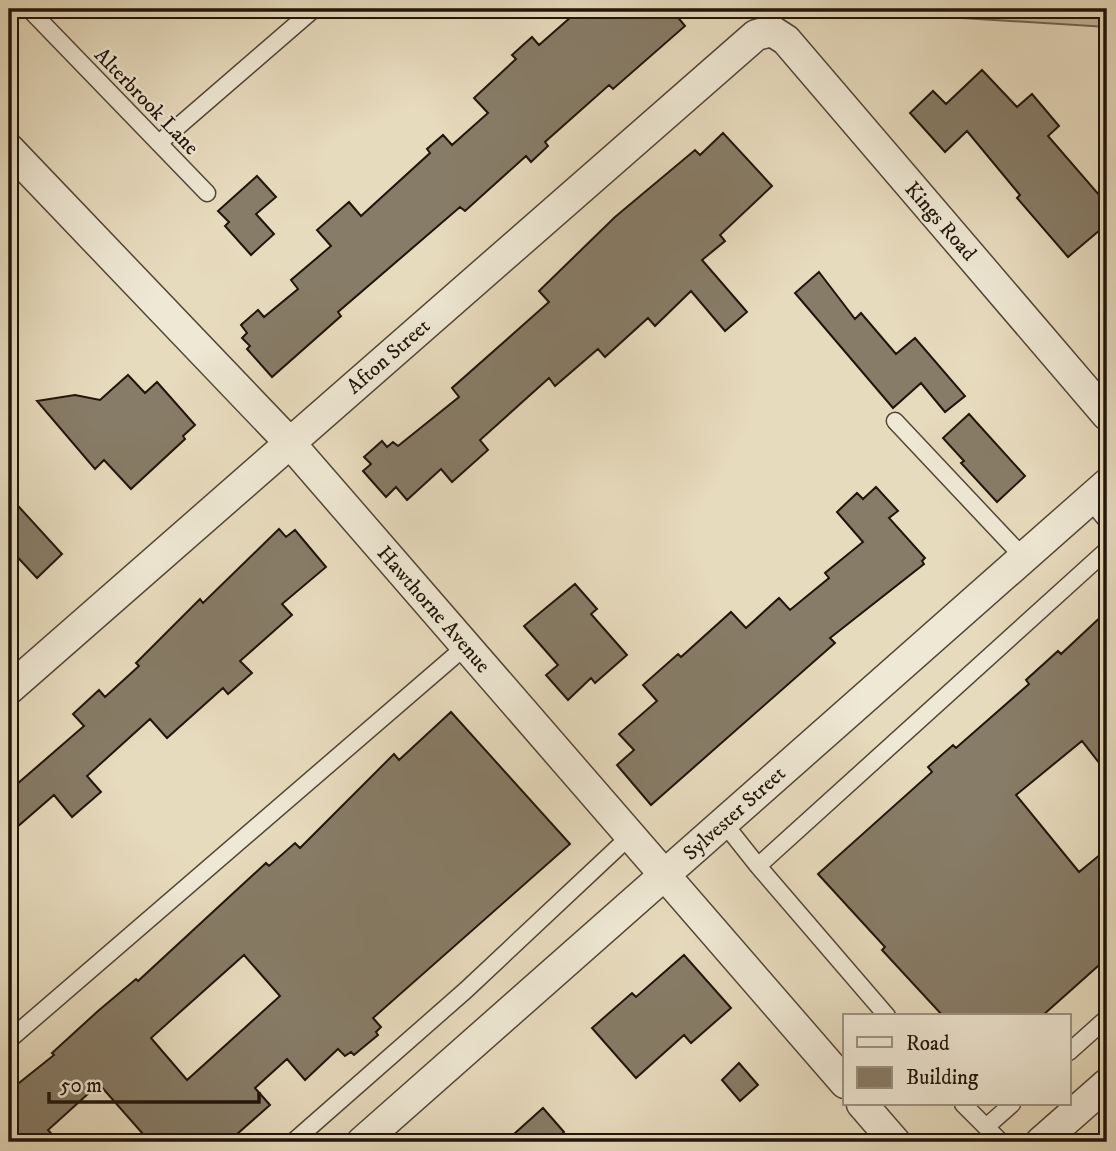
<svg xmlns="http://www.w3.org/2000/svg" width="1116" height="1151" viewBox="0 0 1116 1151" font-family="'IM FELL DW Pica',serif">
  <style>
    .green { fill: #c5b99f; stroke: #726754; stroke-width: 2 }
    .building { fill: #877c67; stroke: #20150a; stroke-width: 2; fill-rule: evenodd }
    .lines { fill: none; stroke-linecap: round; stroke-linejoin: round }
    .lane-casing { stroke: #524637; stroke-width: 19 }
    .street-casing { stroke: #524637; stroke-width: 33 }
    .lane { stroke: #efe8d4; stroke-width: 16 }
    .street { stroke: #efe8d4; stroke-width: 30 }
    .labels { text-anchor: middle; stroke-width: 5; stroke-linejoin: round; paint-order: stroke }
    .street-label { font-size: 21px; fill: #20150a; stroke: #efe8d4 }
  </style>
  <rect width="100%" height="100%" fill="#e7dbbd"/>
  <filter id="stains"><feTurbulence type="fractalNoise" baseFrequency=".00286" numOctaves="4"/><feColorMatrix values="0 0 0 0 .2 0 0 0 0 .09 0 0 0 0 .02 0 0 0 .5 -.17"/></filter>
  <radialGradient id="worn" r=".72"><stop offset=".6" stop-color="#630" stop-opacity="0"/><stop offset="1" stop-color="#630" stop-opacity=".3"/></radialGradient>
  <path class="green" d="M 930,9 L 1107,9 L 1107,27 L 946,17 Z"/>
  <path class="building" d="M 580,9 L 671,9 L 685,26 L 613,89 L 609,85 L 545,142 L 548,146 L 531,162 L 526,156 L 465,211 L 460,207 L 338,312 L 341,316 L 272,377 L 247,349 L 250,346 L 242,338 L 247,333 L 241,325 L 258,310 L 264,317 L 298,289 L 291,280 L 331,246 L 317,230 L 349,202 L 361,216 L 430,153 L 427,149 L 443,135 L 452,145 L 488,113 L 474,98 L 516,59 L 512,55 L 532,37 L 539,45 Z
    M 982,70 L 1017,107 L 1032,94 L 1059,126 L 1048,136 L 1107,204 L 1107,224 L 1068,257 L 1017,198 L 1020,195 L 967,131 L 945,152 L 910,113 L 933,91 L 946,104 Z
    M 723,133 L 772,186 L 720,235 L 725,241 L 702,260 L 747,312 L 725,331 L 691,291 L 655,326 L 648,318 L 605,357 L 598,349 L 555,386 L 549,378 L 480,440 L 488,450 L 452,482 L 441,469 L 407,500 L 396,487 L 386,497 L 363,471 L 371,464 L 364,457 L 382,441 L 387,447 L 393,442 L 398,446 L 459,397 L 452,388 L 549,302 L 539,291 L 615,217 L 695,150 L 700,155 Z
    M 257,176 L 276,197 L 256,214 L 274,234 L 251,255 L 225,226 L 229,222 L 218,211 Z
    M 819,272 L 855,319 L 861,313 L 896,354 L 915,338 L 965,396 L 945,412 L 921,383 L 893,408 L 795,293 Z
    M 128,375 L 145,393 L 157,382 L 195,425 L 183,436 L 185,439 L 131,489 L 104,460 L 95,469 L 37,401 L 75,395 L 100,400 Z
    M 969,414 L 1025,476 L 997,502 L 961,463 L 964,461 L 943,438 Z
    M 876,487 L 898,511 L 889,518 L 925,558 L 922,561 L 924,564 L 830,638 L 835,643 L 651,805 L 617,765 L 634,750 L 619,734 L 657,701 L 643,685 L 678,654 L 681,657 L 731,612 L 746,628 L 779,598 L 790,610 L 829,578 L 825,573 L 863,542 L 837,512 L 857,493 L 863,499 Z
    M 9,496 L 62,554 L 37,578 L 9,548 Z
    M 279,529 L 286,537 L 295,530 L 326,567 L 282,604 L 292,615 L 240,661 L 252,673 L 228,694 L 223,688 L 167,738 L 150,719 L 87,776 L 101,792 L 72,817 L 54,795 L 9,834 L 9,791 L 84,726 L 73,714 L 99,690 L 105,697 L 139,666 L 136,663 L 200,599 L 203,603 Z
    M 575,584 L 597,609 L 591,614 L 627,655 L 595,683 L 591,678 L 568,700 L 546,675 L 558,665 L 524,626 Z
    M 1107,611 L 1107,773 L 1082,741 L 1016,795 L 1079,872 L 1107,849 L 1107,958 L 1042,1016 L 943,1016 L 882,950 L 885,947 L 818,874 L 932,772 L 928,767 L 953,745 L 956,748 L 1029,684 L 1026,680 L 1058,651 L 1061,654 Z
    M 451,712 L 570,844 L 373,1018 L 381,1027 L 376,1032 L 378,1035 L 354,1055 L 351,1052 L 345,1056 L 338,1049 L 305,1080 L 287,1059 L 255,1088 L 270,1105 L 228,1142 L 150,1142 L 99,1084 L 48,1130 L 59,1142 L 9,1142 L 9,1091 L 54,1055 L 52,1053 L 98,1011 L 136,979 L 138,981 L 266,863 L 269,866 L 295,843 L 300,848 L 394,754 L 399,760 ZM 244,955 L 280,996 L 187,1080 L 151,1038 Z
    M 684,955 L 731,1008 L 691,1043 L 684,1035 L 636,1078 L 592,1028 L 632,993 L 636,997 Z
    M 739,1063 L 758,1085 L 740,1101 L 722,1080 Z
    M 543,1108 L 564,1132 L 553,1142 L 505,1142 Z"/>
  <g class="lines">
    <g class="lane-casing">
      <path id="lane" d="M 29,9 L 207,193
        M 159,143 L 314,9
        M 895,421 L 1024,558
        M 1090,500 L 1107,521
        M 723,822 L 758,866
        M 887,1016 L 758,866 L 1107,550
        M 9,1040 L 466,646
        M 1069,1052 L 1107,1018
        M 963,1104 L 1001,1142
        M 986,1127 L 1012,1104
        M 293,1142 L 466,990 L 629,837"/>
    </g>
    <g class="street-casing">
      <path id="street" d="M 9,149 L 289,442 L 845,1083
        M 9,689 L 756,35 L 772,31 L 786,40 L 1107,415
        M 862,1104 L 895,1142
        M 362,1142 L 1107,484
        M 1041,1142 L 1107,1084"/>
    </g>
    <use href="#lane" class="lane"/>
    <use href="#street" class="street"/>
  </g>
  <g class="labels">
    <g class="street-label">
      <text transform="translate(147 101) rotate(46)" y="7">Alterbrook Lane</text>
      <text transform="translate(941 221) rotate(49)" y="7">Kings Road</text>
      <text transform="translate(388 356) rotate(-41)" y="7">Afton Street</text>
      <text transform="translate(434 609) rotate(49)" y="7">Hawthorne Avenue</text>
      <text transform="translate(734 813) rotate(-42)" y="7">Sylvester Street</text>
    </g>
  </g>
  <rect width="1116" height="1151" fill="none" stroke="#e7dbbd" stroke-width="35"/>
  <rect x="10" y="10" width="1095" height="1130" fill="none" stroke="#20150a" stroke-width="3.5"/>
  <rect x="18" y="18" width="1081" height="1116" fill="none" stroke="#20150a" stroke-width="2"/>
  <rect x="843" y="1014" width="228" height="91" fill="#efe8d4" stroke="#9c9483" stroke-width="2"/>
  <rect x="857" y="1037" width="35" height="10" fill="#efe8d4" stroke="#9c9483" stroke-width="2"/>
  <text x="906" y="1050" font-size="21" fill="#20150a">Road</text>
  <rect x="857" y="1067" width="35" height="21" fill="#877c67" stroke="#9c9483" stroke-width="2"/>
  <text x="906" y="1084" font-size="21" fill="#20150a">Building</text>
  <path d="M49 1092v10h210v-10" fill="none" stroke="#20150a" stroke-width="3.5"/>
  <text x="60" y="1092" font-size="21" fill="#20150a" stroke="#efe8d4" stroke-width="5" paint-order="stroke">50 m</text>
  <rect width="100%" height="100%" filter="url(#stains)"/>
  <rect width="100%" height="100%" fill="url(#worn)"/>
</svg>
